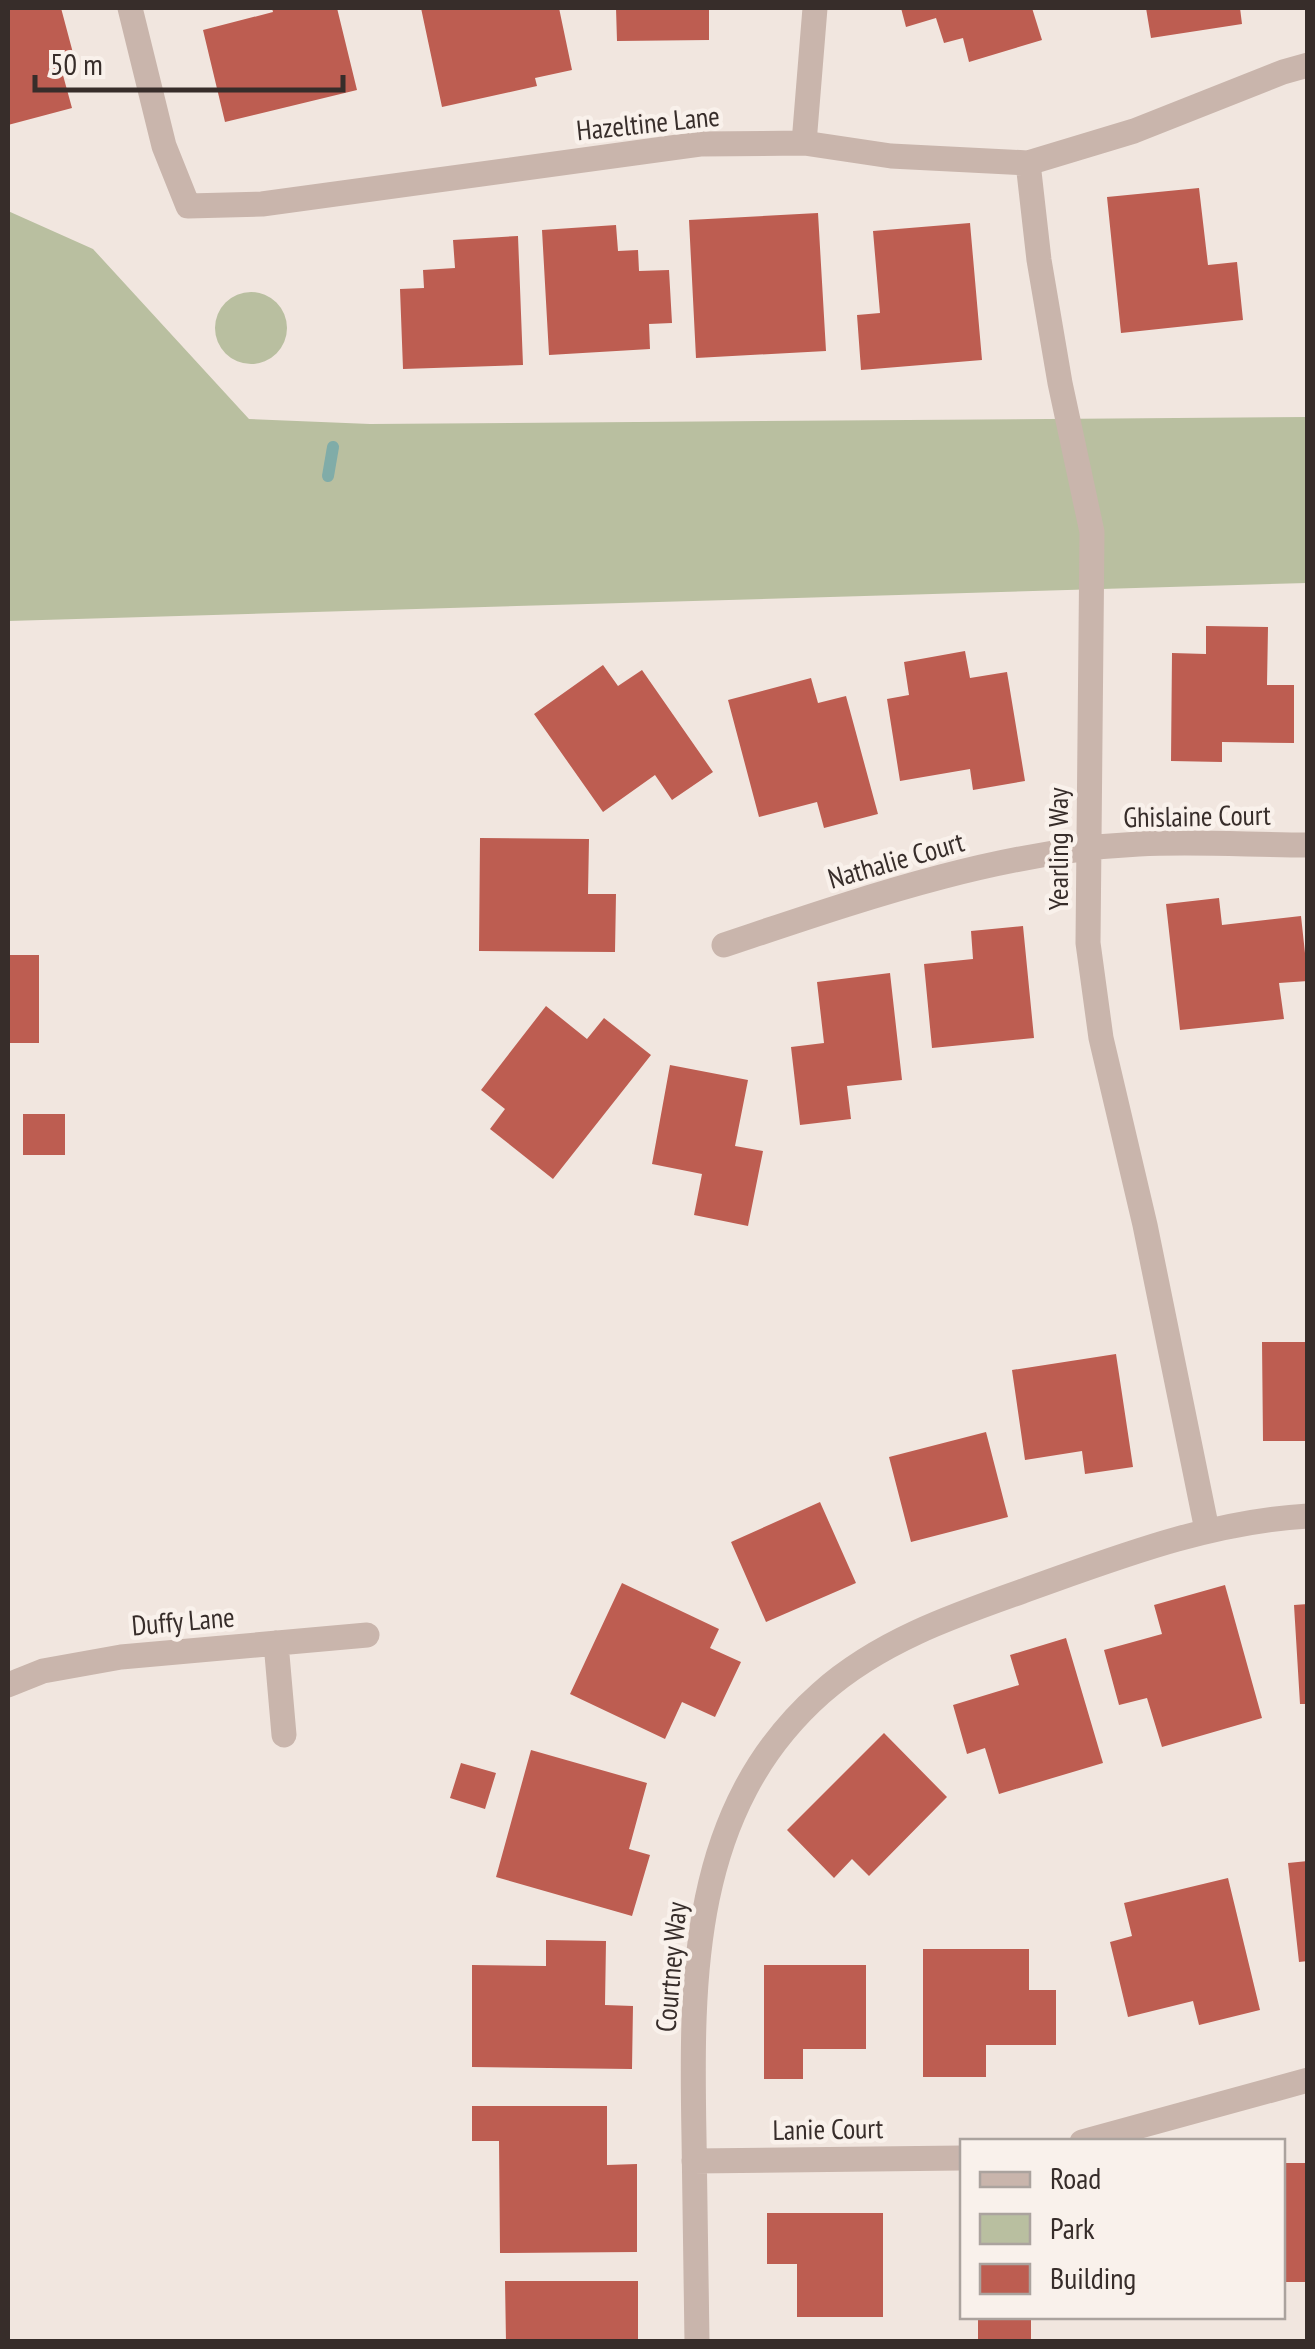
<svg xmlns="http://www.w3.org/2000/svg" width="1315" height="2349" viewBox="0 0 1315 2349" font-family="'PT Sans Narrow',sans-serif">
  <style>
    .green { fill: #b9bfa0 }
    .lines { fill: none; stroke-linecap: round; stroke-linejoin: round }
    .stream { stroke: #80aca8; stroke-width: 12 }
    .building { fill: #bd5d51 }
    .minor { stroke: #c9b5ac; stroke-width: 25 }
    .labels { text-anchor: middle; stroke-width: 9; stroke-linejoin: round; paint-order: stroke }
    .street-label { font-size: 28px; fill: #372d2a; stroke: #f9f1eb }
  </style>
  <rect width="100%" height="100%" fill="#f1e6df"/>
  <path class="green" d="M 8,211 L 93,249 L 249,419 L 370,424 L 1307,417 L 1307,583 L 8,621 Z
    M215 328a36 36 0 1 1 72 0a36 36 0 1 1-72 0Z"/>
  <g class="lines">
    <path class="stream" d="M 328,476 L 333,447"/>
  </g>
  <path class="building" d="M 8,8 L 61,8 L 73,53 L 58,57 L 72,108 L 8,125 Z
    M 272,8 L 337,8 L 357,90 L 225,122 L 203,30 L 273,12 Z
    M 421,8 L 559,8 L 572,70 L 535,78 L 537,86 L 442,107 Z
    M 616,8 L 709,8 L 709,40 L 617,41 Z
    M 901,8 L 1032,8 L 1042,40 L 969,62 L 963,38 L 944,43 L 936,18 L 906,27 Z
    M 1146,8 L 1240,8 L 1242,24 L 1151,38 Z
    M 1199,188 L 1208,265 L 1237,262 L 1243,320 L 1121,333 L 1107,197 Z
    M 818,213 L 826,351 L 696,358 L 689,220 Z
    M 970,223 L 982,360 L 861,370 L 857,315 L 880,313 L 873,231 Z
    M 616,225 L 618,251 L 638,250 L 639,271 L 669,270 L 672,323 L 649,324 L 650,349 L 549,355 L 542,230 Z
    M 518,236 L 523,365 L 403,369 L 400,289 L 424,288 L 423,270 L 455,268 L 453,240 Z
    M 1206,626 L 1268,627 L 1267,685 L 1294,685 L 1294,743 L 1222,742 L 1222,762 L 1171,761 L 1172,653 L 1206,654 Z
    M 965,651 L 970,678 L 1007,672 L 1025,781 L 973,790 L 970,769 L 900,781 L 887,699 L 909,695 L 904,662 Z
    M 603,665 L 618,686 L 642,670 L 713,772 L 672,800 L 655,775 L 603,812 L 534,714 Z
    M 811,678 L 818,703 L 846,696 L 878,814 L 824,828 L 817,802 L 759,817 L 728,700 Z
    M 480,838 L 589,839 L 588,894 L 616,894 L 615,952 L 479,951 Z
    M 1219,898 L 1222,925 L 1301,916 L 1308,981 L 1279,983 L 1284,1019 L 1180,1030 L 1166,904 Z
    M 1023,926 L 1034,1038 L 932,1048 L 924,964 L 973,959 L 971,931 Z
    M 8,955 L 39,955 L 39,1043 L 8,1043 Z
    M 890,973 L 902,1080 L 847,1086 L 851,1119 L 800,1125 L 791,1047 L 824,1043 L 817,982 Z
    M 546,1006 L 587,1039 L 604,1018 L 651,1055 L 553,1179 L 490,1129 L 505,1109 L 481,1090 Z
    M 670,1065 L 748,1080 L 735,1146 L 763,1151 L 748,1226 L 694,1215 L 702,1174 L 652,1164 Z
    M 23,1114 L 65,1114 L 65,1155 L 23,1155 Z
    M 1262,1342 L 1308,1342 L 1308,1441 L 1263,1441 Z
    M 1116,1354 L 1133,1467 L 1085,1474 L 1082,1451 L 1025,1460 L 1012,1370 Z
    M 986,1432 L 1008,1517 L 911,1542 L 889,1457 Z
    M 820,1502 L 856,1583 L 766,1622 L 731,1542 Z
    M 622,1583 L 719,1629 L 710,1648 L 741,1662 L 715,1717 L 682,1702 L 665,1739 L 570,1694 Z
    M 1225,1585 L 1262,1718 L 1162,1747 L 1147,1698 L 1119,1705 L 1104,1650 L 1162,1634 L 1154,1605 Z
    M 1308,1604 L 1308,1704 L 1300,1704 L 1294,1605 Z
    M 1066,1638 L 1103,1763 L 999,1794 L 985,1748 L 967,1754 L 953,1705 L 1019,1685 L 1010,1655 Z
    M 884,1733 L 947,1797 L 869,1876 L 852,1859 L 834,1878 L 787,1830 Z
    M 531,1750 L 647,1783 L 629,1849 L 650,1855 L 632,1916 L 496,1877 Z
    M 461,1763 L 496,1773 L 485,1809 L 450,1798 Z
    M 1308,1861 L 1308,1961 L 1299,1962 L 1288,1863 Z
    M 1228,1878 L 1260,2010 L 1199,2025 L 1193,2001 L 1128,2017 L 1110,1942 L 1132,1936 L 1124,1903 Z
    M 546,1940 L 606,1941 L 605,2005 L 633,2006 L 632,2069 L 472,2067 L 472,1965 L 546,1966 Z
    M 923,1949 L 1029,1949 L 1029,1990 L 1056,1990 L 1056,2045 L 986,2045 L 986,2077 L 923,2077 Z
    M 764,1965 L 866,1965 L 866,2049 L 803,2049 L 803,2079 L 764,2079 Z
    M 472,2106 L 607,2106 L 607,2165 L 637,2164 L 637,2252 L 500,2253 L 499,2141 L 472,2141 Z
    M 1282,2163 L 1308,2163 L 1308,2282 L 1285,2282 Z
    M 767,2213 L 883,2213 L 883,2317 L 797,2317 L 797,2264 L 767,2264 Z
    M 505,2281 L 638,2281 L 638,2342 L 506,2342 Z
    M 978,2316 L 1031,2316 L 1031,2342 L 978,2341 Z"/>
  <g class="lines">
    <path class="minor" d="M 130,8 L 164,146 L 188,206 L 262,204 L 700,144 L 804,143 L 891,156 L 1028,163 L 1134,131 L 1283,72 L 1308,65
      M 804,143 L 815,8
      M 1028,163 L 1039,260 L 1060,383 L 1092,532 L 1088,943 L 1101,1038 L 1145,1225 L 1207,1530
      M 724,945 C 859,900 997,851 1139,844 C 1195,841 1252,845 1308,845
      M 276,1643 L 284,1735
      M 8,1685 L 43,1671 L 121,1657 L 367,1635
      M 1082,2142 L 1308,2080
      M 694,2161 L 962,2158
      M 697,2342 C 696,2273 695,2205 694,2137 C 691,1977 690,1809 821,1693 C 878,1642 952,1616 1023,1591 C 1116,1558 1207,1522 1308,1516"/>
  </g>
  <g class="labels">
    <g class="street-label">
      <text transform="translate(648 123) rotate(-6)" y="10">Hazeltine Lane</text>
      <text transform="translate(1197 816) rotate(-1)" y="10">Ghislaine Court</text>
      <text transform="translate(1058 849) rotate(-90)" y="10">Yearling Way</text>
      <text transform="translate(896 860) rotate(-16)" y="10">Nathalie Court</text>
      <text transform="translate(183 1621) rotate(-5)" y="10">Duffy Lane</text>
      <text transform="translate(671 1967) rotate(-85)" y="10">Courtney Way</text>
      <text transform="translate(828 2129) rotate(-1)" y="10">Lanie Court</text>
    </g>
  </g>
  <rect width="1315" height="2349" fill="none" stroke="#372d2a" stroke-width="20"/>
  <rect x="960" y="2139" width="325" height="180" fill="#f9f1eb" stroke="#aba39e" stroke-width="2.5"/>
  <rect x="980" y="2172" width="50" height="15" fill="#c9b5ac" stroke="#aba39e" stroke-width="2.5"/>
  <text x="1050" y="2189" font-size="30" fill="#372d2a">Road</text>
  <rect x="980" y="2214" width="50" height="30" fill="#b9bfa0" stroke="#aba39e" stroke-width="2.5"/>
  <text x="1050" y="2239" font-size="30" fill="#372d2a">Park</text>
  <rect x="980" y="2264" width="50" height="30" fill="#bd5d51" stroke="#aba39e" stroke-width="2.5"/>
  <text x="1050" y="2289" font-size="30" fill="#372d2a">Building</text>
  <path d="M35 75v15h308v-15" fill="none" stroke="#372d2a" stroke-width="5"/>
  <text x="50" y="75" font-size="30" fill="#372d2a" stroke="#f9f1eb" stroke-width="8" paint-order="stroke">50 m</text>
</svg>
